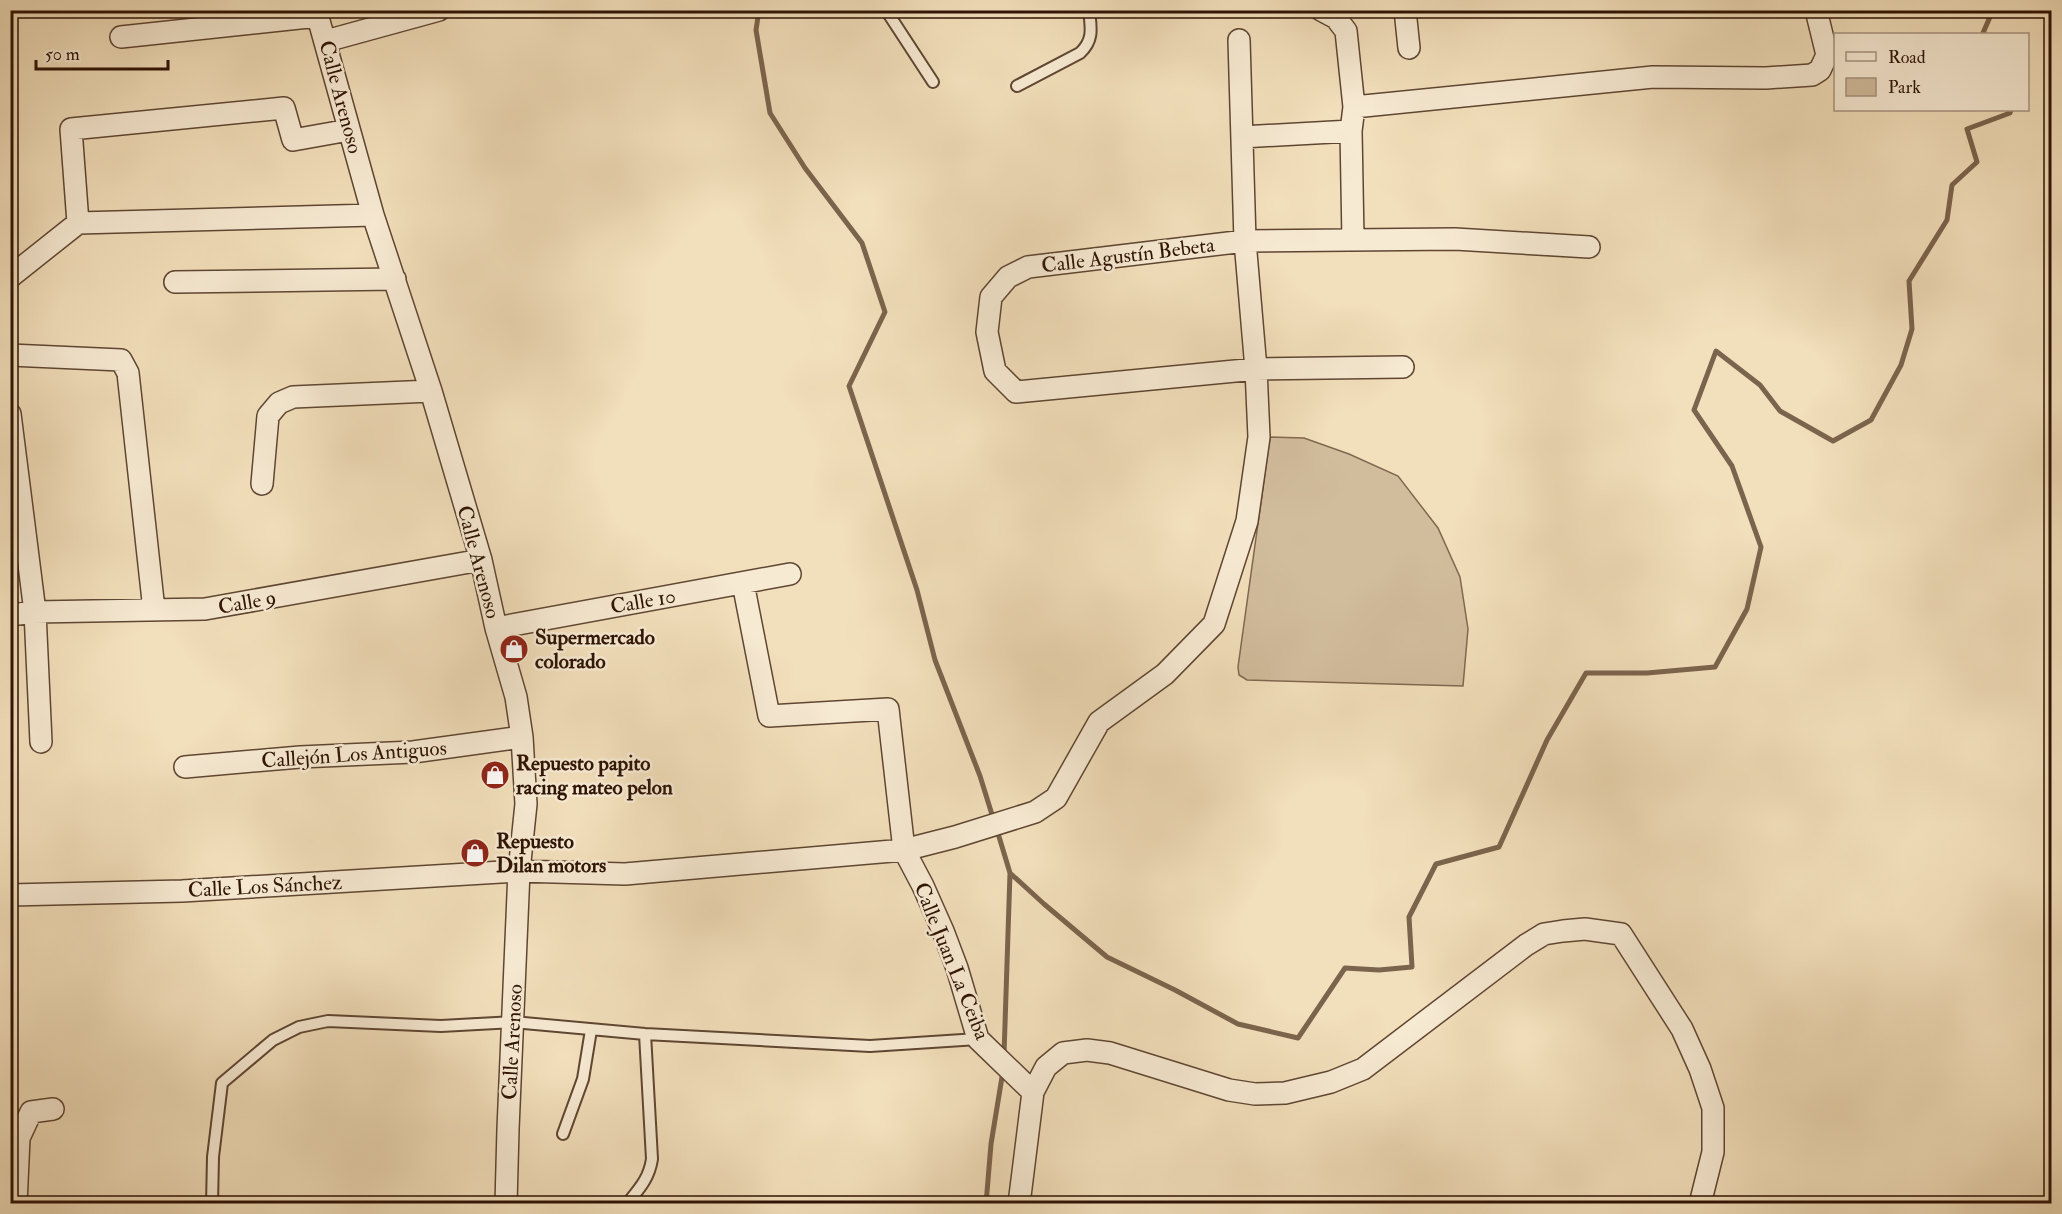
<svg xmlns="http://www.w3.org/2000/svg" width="2062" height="1214" viewBox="0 0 2062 1214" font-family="'IM FELL Double Pica',serif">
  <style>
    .green { fill: #d1bc9c; stroke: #806850; stroke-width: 1.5 }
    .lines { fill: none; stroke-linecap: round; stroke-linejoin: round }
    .stream { stroke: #7b644d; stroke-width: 5 }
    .lane-casing { stroke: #5f4632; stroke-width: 14 }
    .street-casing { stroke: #5f4632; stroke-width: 24 }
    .lane { stroke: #f7ead3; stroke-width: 10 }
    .street { stroke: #f7ead3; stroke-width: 21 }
    .labels { text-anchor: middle; stroke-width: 5; stroke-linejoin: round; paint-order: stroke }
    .street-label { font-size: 21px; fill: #2e1305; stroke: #f7ead3 }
    .poi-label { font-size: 21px; font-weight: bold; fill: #2e1305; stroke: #f7ead3; text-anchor: start }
  </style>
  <rect width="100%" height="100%" fill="#f2dfbb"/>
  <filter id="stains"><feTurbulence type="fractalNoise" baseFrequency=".00333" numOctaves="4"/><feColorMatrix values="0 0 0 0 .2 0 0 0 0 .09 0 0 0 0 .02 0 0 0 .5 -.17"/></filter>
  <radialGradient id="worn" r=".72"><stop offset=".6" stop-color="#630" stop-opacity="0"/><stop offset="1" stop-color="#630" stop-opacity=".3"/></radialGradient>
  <path class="green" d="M 1270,437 L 1304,438 L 1349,454 L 1398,476 L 1438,528 L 1460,577 L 1468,629 L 1463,686 L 1247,680 L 1239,675 L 1238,667 Z"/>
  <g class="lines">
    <path class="stream" d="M 759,10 L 756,30 L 770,113 L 805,168 L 862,243 L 885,312 L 849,386 L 917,590 L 935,660 L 980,776 L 994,821
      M 1985,34 L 1983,33 L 1993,10
      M 997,830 L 1010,873 L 1004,1055
      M 1010,873 L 1044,904 L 1107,957 L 1175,990 L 1238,1024 L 1298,1038 L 1345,968 L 1379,970 L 1412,967 L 1409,917 L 1436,864 L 1499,847 L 1547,740 L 1586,673 L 1647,673 L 1715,667 L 1747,609 L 1761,547 L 1732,466 L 1694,410 L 1716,351 L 1760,385 L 1780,411 L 1833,441 L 1871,420 L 1901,365 L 1912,329 L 1909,281 L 1947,220 L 1952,185 L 1977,162 L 1967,129 L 2010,113 L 2011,110
      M 986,1204 L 991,1144 L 1003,1071"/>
    <g class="lane-casing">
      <path id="lane" d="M 886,10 L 933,82
        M 1017,86 L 1080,53 C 1094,40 1091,28 1089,10
        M 563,1134 L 583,1079 L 591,1030
        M 212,1204 L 213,1157 L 222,1083 L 273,1040 L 299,1027 L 328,1021 L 441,1026 L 513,1022 L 645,1034 L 870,1046 L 978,1039
        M 627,1204 C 639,1189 649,1179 652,1159 L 645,1034"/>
    </g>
    <g class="street-casing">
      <path id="street" d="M 316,10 L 373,215 L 431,391 L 481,560 L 496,628 L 516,697 L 522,737 L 526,804 L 519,871 L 508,1129 L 506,1204
        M 1321,10 L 1336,18 L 1346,31 L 1354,107 L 1351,131 L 1353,240
        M 1405,10 L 1409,48
        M 121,37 L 318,16
        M 326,41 L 439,10
        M 1354,107 L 1653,77 L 1766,78 L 1812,75 L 1820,70 L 1827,55 L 1816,10
        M 1242,137 L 1351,131
        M 78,223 L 71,129 L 284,108 L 293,140 L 349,130
        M 10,277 L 78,223 L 373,215
        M 175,282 L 395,279
        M 10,355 L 121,360 L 128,373 L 154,610
        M 1403,367 L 1256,369 L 1016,392 L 995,371 L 987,332 L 991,297 L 1008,277 L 1028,267 L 1245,241 L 1455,239 L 1589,247
        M 10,414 L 35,612 L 41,742
        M 262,484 L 268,416 L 279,403 L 293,397 L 431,391
        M 10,615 L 35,612 L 205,609 L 481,560
        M 496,628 L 790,574
        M 185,767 L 300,757 L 413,752 L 522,737
        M 10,895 L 182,891 L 519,871 L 625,874 L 904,850 L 888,709 L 769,716 L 743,583
        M 1033,1092 L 978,1039 L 957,968 L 943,931 L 923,886 L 904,850 L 955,837 L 1035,812 L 1056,798 L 1099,722 L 1165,674 L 1214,624 L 1247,521 L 1259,437 L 1256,369 L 1245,241 L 1239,40
        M 16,1204 L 19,1138 L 31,1112 L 53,1109
        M 1019,1204 L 1033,1092 L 1046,1067 L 1063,1053 L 1087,1050 L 1110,1053 L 1229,1090 L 1255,1094 L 1285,1093 L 1331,1082 L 1363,1069 L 1526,945 L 1544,934 L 1563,931 L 1585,929 L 1621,934 L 1682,1029 L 1700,1069 L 1713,1108 L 1713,1152 L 1700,1204"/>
    </g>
    <use href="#lane" class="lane"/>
    <use href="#street" class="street"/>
  </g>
  <defs>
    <g id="shop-disc" transform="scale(1.5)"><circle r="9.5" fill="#8f2418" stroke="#f7ead3"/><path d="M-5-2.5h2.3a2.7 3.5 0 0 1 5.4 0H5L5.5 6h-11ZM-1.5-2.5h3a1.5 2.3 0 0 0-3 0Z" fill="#fff"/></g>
  </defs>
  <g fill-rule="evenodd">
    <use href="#shop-disc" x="514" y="649"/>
    <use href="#shop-disc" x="495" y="775"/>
    <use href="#shop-disc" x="475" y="853"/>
  </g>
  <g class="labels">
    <g class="street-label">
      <text transform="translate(341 97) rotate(75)" y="7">Calle Arenoso</text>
      <text transform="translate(1128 255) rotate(-7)" y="7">Calle Agustín Bebeta</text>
      <text transform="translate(479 562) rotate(75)" y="7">Calle Arenoso</text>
      <text transform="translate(643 601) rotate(-10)" y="7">Calle 10</text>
      <text transform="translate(247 602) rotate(-10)" y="7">Calle 9</text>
      <text transform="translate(354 754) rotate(-4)" y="7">Callejón Los Antiguos</text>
      <text transform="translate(265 886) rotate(-3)" y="7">Calle Los Sánchez</text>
      <text transform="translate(952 961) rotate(68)" y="7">Calle Juan La Ceiba</text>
      <text transform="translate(512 1042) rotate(-87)" y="7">Calle Arenoso</text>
    </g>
    <g class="poi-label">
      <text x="535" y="644">Supermercado<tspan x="535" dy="24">colorado</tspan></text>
      <text x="516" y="770">Repuesto papito<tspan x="516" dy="24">racing mateo pelon</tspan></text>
      <text x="496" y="848">Repuesto<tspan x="496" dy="24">Dilan motors</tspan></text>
    </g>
  </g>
  <rect width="2062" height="1214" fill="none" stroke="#f2dfbb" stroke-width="36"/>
  <rect x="12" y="12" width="2038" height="1190" fill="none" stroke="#2e1305" stroke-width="3"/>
  <rect x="18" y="18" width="2026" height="1178" fill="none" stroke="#2e1305" stroke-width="1.5"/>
  <rect x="1834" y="33" width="195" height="78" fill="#f7ead3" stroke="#a79481" stroke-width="1.5"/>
  <rect x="1846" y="52" width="30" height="9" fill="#f7ead3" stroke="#a79481" stroke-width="1.5"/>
  <text x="1888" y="63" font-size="18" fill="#2e1305">Road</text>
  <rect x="1846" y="78" width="30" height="18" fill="#d1bc9c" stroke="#a79481" stroke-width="1.5"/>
  <text x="1888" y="93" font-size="18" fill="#2e1305">Park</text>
  <path d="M36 60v9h132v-9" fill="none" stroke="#2e1305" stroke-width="3"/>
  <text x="45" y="60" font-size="18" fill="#2e1305" stroke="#f7ead3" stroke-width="4.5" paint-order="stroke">50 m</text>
  <rect width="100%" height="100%" filter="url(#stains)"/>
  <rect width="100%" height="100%" fill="url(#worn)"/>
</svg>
